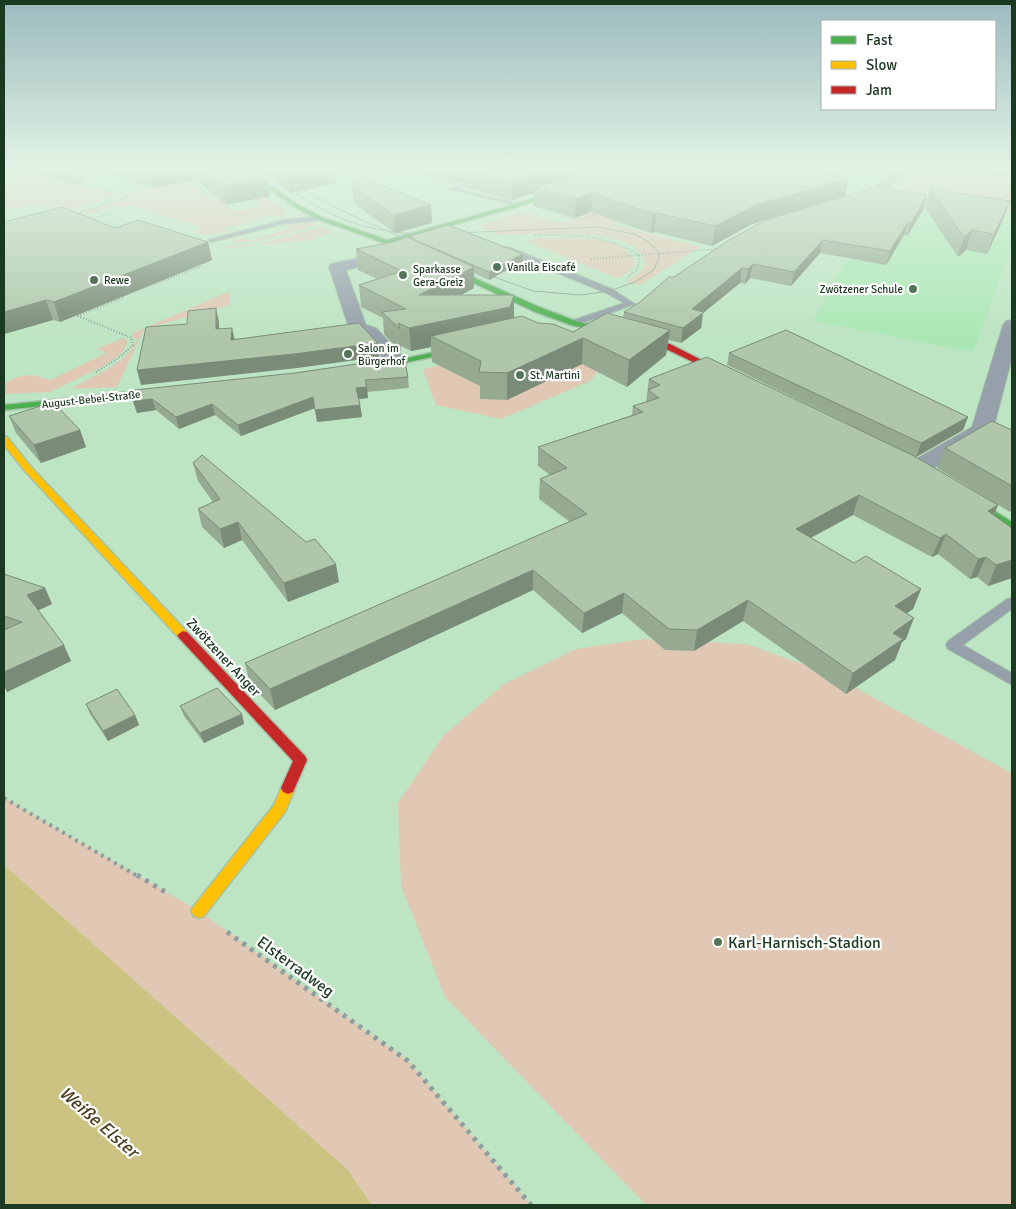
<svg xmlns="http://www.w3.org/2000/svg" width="1016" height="1209" viewBox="0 0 1016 1209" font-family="Signika,sans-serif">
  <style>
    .built { fill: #abe7b5 }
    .green { fill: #e0c8b4 }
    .water { fill: #ccc382 }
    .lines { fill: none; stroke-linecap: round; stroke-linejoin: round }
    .lane-casing { stroke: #a3c2a8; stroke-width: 2 }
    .street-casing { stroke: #a3c2a8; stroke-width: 2 }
    .fast-casing { stroke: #a3c2a8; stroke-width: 3 }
    .slow-casing { stroke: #a3c2a8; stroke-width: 3 }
    .jam-casing { stroke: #a3c2a8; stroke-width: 3 }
    .path-far2 { stroke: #8f9f9d; stroke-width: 2; stroke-dasharray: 1 2; stroke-linecap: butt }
    .path-far1 { stroke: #8f9f9d; stroke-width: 4; stroke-dasharray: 3 4.5; stroke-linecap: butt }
    .path { stroke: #8f9f9d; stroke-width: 5; stroke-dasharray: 4 5.5; stroke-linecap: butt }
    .lane { fill: #95a0aa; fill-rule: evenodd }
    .street { fill: #95a0aa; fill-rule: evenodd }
    .fast { fill: #4caf50; fill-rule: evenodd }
    .slow { fill: #ffc107; fill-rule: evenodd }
    .jam { fill: #c62828; fill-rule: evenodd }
    .tram { stroke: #8da298; stroke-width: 1 }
    .wall { fill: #96aa92 }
    .shaded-wall { fill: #7a8b77 }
    .building { fill: #afc6aa; stroke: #7a8b77 }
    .poi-dot { fill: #54745a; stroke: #fff; stroke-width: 2 }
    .labels { text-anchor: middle; stroke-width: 4.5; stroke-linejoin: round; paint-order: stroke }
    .far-poi-label { font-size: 11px; fill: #1b3821; stroke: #fff; text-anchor: start }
    .far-street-label { font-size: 11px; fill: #1b3821; stroke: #fff }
    .street-label { font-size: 14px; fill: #1b3821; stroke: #fff }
    .near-poi-label { font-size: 16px; fill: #1b3821; stroke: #fff; text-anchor: start }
    .near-street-label { font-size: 16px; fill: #1b3821; stroke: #fff }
    .near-water-label { font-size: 18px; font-style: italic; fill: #4d3f1d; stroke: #fff }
  </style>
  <rect width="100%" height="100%" fill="#bde4c3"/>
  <path class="built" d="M 896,196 L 1012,213 L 1012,246 L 973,352 L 813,321 L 847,258 L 861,236 Z"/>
  <path class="green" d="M 4,167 L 16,167 L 117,195 L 63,213 L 37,204 L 4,210 Z
    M 699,167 L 741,177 L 611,224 L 700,247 L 640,285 L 626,282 C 634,276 650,270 643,257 C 630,231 567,234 542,234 C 528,234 510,237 496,234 C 491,232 483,230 480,225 L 520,212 L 561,224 Z
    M 913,167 L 935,167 L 1012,177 L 1012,213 L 896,196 Z
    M 186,181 L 198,188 L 211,200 L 221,200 L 233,211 L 261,206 L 252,198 L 262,196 L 287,211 L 282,218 L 275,215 L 223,229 L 229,232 L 207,235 L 192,232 L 202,227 L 132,206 C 124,208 118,206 111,208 C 101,210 93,216 83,212 L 134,196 L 126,193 Z
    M 300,222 L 309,222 L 318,225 L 255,242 L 228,243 L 242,238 L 249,241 L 292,228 L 287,225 Z
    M 321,227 L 333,232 L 311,240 L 226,248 L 226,246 L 259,244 Z
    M 539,238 C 566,238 615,233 632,256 C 641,267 625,274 617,278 L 524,240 Z
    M 230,291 L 230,305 L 144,329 L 117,387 L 74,389 L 73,387 C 95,376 127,363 137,340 L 131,334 Z
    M 123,338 L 126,339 L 127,343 L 122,353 L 105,365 L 50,392 L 4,394 L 4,384 C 22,373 30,373 50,380 L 107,353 L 97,349 Z
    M 612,344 L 592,380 L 501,419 L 436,405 L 423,369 L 450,363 Z
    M 643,639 L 746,644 L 828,673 L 1012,773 L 1012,1205 L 646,1205 L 445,997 L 401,886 L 398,803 L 443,736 L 503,685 L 576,649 Z
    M 4,798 L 199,911 L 408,1061 L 531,1205 L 372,1205 L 347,1169 L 4,865 Z"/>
  <path class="water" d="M 4,865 L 347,1169 L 372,1205 L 4,1205 Z"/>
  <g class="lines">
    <g class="lane-casing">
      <path id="lane" d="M 507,167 L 516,167 L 458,189 L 520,204 L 520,206 L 448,189 Z
        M 319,216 L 323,218 L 322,220 L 283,224 L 212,242 L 208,240 L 283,220 Z
        M 503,247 L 509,247 L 612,289 L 635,304 L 577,325 L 571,325 L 571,321 L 624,303 L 606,293 L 503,251 Z
        M 1012,598 L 1012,609 L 963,645 L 1012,673 L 1012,685 L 948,649 L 946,645 L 948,641 L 1007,599 Z"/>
    </g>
    <g class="street-casing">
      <path id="street" d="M 23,167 L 42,167 L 82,178 L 83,181 L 77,185 L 25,170 Z
        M 896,167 L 909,167 L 883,195 L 848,205 L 841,201 L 843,198 L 873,189 Z
        M 957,167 L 988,167 L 1012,170 L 1012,178 L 963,171 Z
        M 395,250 L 400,252 L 403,255 L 400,258 L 346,270 L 366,325 L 376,328 L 408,362 L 405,366 C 387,371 377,349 365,338 C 360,333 353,334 349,328 L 329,267 L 331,264 Z
        M 1012,320 L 1012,357 L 993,430 L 990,435 L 925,473 L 917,475 L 909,473 L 906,468 L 909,463 L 972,427 L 1003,325 L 1006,321 Z"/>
    </g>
    <g class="fast-casing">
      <path id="fast" d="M 244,167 L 250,167 L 270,185 L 295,203 L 321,217 L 387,240 L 516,204 L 625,167 L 632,167 L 520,206 L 393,242 L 410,249 L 539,307 L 576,321 L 657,342 L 653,344 L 571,325 L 533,311 L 406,251 L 317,219 L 291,205 L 266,187 Z
        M 468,345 L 471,345 L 471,349 L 398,364 L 368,368 L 364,366 L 368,364 L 398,360 Z
        M 171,388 L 175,390 L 174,392 L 4,410 L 4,405 Z
        M 963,492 L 1012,522 L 1012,529 L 960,497 L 958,495 Z"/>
    </g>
    <g class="slow-casing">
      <path id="slow" d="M 4,436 L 7,437 L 31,467 L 187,632 L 189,635 L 187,638 L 179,638 L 25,471 L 4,445 Z
        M 288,782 L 293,784 L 295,788 L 285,812 L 204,916 L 199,918 L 194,916 L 191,911 L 194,906 L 274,805 L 283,784 Z"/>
    </g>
    <g class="jam-casing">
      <path id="jam" d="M 650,340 L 670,344 L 735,377 L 728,379 L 664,348 L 650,344 Z
        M 183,631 L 187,632 L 305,756 L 307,760 L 293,792 L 288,794 L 283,792 L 281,788 L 293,761 L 179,638 L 177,635 Z"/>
    </g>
    <path class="path-far2" d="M 187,178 L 213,199
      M 101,188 L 128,196
      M 1003,209 L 1012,211
      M 77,213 L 129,196
      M 77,213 L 93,218 L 115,213
      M 560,216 L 583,219 L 600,213
      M 535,235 C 572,235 607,234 639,255 C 640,266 637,271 628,277
      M 591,259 L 717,249
      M 123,296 L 202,266 L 204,261
      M 96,372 L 121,356 L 133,345 L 132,338 L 78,316 L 124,297"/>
    <path class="path-far1" d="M 4,798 L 139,877"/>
    <path class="path" d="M 137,875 L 167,893
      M 227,932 L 408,1061 L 531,1205"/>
    <use href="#lane" class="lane"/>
    <use href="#street" class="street"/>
    <use href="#fast" class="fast"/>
    <use href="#slow" class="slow"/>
    <use href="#jam" class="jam"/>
    <path class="tram" d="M 261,167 C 316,211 356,234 428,234
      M 270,167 C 315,201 365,222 417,243
      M 456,233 L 597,227 L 634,234 L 649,242 L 660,254 L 654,270 L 635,282 L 609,291 L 581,295 L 533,291 L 480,272"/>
  </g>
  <path class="wall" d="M 72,167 L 253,167 L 270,196 L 226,205 L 196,180 L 154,188 L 135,184 L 131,180 Z
    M 257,167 L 340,167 L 334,184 L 290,193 Z
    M 392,167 L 805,167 L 805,171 L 845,196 L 752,224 L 712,246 L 654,232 L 651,233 L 591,212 L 575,218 L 533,206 L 534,193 L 512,200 L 467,188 L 466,180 L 455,184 Z
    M 352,187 L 431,205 L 432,223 L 395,233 L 354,204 Z
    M 930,189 L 1003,220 L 987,254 L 966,250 L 958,257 L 925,208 Z
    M 927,195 L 924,208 L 907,236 L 904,235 L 886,265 L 820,253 L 791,286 L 750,278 L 745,284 L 740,283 L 703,313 L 701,328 L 681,343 L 668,340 L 666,355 L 627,387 L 582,364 L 507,400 L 480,399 L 480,386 L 432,362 L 431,347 L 411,351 L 401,346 L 401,352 L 384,334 L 383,318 L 361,307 L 359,285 L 377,279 L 358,270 L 356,249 L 410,239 L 410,236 L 523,254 L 523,261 L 489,280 L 474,273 L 474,288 L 461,295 L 514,317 L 514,318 L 573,332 L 623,317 L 624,312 L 640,302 L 674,277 Z
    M 115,228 L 208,242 L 212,260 L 60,322 L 53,320 L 4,334 Z
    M 729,353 L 968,417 L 963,430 L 916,457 L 998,505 L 994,515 L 1012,578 L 988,586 L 977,577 L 970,579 L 938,554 L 932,557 L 853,515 L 811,538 L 854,563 L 921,589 L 913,609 L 907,613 L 906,639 L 902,642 L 895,660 L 846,694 L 743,621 L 694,651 L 665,650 L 622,613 L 582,633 L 533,590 L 275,710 L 250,684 L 245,663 L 570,522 L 539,499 L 540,479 L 550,475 L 538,466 L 538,447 L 632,415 L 633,406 L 646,402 L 649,379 L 854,427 L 727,365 Z
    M 295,373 L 408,377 L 409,388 L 367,392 L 368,398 L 359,399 L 362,417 L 317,422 L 315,408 L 241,436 L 215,415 L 179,429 L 156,410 L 137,413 L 133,401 Z
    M 9,416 L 80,430 L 86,447 L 41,463 L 16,433 Z
    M 1012,430 L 1012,510 L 1010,512 L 937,468 L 945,448 Z
    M 193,463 L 339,582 L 288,602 L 242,540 L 224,548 L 202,527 L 198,509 L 213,502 L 198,481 Z
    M 4,574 L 45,588 L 52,604 L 38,610 L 71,661 L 7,692 L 4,686 Z
    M 86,704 L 135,715 L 139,725 L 108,741 L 90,714 Z
    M 180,706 L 242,714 L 244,724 L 204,743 L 184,716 Z"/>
  <path class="shaded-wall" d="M 169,167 L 193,167 L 196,180 L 154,188 L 149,170 Z
    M 330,167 L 340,167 L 334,184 L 290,193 L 287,175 Z
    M 454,167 L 502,167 L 466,170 L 466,180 L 455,184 Z
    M 560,167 L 613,167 L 534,188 L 534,193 L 512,200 L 512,182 Z
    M 267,178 L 270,196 L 226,205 L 223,186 Z
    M 849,178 L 845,196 L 752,224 L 712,246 L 715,226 L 756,205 Z
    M 592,193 L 591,212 L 575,218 L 576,199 Z
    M 927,195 L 924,208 L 907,236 L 911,223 Z
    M 1010,201 L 1003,220 L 987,254 L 994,234 Z
    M 431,205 L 432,223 L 395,233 L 394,215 Z
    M 656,213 L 654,232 L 651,233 L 653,214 Z
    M 908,222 L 904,235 L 886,265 L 890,251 Z
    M 972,230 L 966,250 L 958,257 L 964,237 Z
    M 823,240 L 820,253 L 791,286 L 794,272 Z
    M 208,242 L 212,260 L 60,322 L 54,302 Z
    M 523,254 L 523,261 L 489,280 L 489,272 Z
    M 753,264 L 750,278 L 745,284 L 748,269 Z
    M 474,267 L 474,288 L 420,317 L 419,295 Z
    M 742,268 L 740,283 L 703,313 L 701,328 L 681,343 L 683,328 L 692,309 Z
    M 514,295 L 514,317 L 510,330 L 431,336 L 431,347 L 411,351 L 409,328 Z
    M 46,300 L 53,320 L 4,334 L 4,312 Z
    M 216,308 L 219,322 L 219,343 L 216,329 Z
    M 232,328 L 235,341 L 231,340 Z
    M 670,330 L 666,355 L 627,387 L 629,360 Z
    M 583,338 L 582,364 L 507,400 L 507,373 Z
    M 378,343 L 379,357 L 297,368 L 141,385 L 137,370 Z
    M 367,387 L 368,398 L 358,399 L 356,388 Z
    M 313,397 L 315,408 L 241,436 L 238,425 Z
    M 152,399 L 156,410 L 137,413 L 133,401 Z
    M 212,404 L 215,415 L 179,429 L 176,417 Z
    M 360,405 L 362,417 L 317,422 L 315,410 Z
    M 968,417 L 963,430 L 916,457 L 921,443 Z
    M 80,430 L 86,447 L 41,463 L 34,445 Z
    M 859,495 L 853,515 L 791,548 L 796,529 Z
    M 998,505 L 989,525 L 988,511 Z
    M 238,522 L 242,540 L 224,548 L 220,529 Z
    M 946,534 L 938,554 L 932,557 L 940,538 Z
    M 986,557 L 977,577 L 970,579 L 978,559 Z
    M 1012,560 L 1012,578 L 988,586 L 996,565 Z
    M 336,564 L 339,582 L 288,602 L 284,583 Z
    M 533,570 L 533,590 L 275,710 L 270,689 Z
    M 45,588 L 52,604 L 35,612 L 27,595 Z
    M 921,589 L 913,609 L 888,627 L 895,606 Z
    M 624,593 L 622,613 L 582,633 L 584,613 Z
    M 748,600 L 743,621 L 694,651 L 697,630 Z
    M 914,618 L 906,639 L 902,642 L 895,660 L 846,694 L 853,673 L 893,633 Z
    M 64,645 L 71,661 L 7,692 L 4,685 L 4,672 Z
    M 242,714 L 244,724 L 204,743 L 200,733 Z
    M 135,715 L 139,725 L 108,741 L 103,731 Z"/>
  <path class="building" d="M 134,167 L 169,167 L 149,170 Z
    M 198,167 L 253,167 L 267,178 L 223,186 Z
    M 277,167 L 330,167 L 287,175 Z
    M 475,167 L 560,167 L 512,182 L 466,170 Z
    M 598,167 L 805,167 L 805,171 L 849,178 L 756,205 L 715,226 L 656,213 L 653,214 L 592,193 L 576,199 L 534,188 Z
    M 359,176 L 431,205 L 394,215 L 352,187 Z
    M 876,187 L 927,195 L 911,223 L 908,222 L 890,251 L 823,240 L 794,272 L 753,264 L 748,269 L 742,268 L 692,309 L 704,312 L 683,328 L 624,312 L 640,302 L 669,277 L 674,277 L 729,240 L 766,220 Z
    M 930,189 L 1010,201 L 994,234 L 972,230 L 964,237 Z
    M 62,207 L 115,228 L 138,220 L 208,242 L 54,302 L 46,300 L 4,312 L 4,222 Z
    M 448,225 L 523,254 L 489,272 L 417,241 L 410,236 Z
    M 407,237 L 474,267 L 419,295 L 514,295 L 510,307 L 409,328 L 398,323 L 400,329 L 382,312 L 406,309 L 359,285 L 402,271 L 356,249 L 393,242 Z
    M 216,308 L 216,329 L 232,328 L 231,340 L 359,323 L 378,343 L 294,354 L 137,370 L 146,327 L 187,324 L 188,311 Z
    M 607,313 L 670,330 L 629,360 L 583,338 L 507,373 L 479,372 L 481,361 L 431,336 L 522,316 L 538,323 L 553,324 L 573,332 Z
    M 786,330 L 968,417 L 921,443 L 729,353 Z
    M 404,357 L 408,377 L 365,380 L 367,387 L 356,388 L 360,405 L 315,410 L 313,397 L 238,425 L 212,404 L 176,417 L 152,399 L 133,401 L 135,390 L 295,373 Z
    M 707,357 L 914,456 L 998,505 L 988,511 L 1012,528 L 1012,560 L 996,565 L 986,557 L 978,559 L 946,534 L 940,538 L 859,495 L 796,529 L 854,563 L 866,556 L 921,589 L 895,606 L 914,618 L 893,633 L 903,639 L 853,673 L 748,600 L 697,630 L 669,629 L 624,593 L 584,613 L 533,570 L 270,689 L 245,663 L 587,514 L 540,479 L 567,468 L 538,447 L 643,412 L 633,406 L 659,398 L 648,390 L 660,385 L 649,379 Z
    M 53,402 L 80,430 L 34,445 L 9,416 Z
    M 992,421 L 1012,430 L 1012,486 L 945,448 Z
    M 202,455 L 306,542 L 315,539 L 336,564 L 284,583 L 238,522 L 220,529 L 198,509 L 220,499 L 193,463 Z
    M 4,574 L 45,588 L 27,595 L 64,645 L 4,672 L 4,630 L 22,622 L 4,616 Z
    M 217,688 L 242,714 L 200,733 L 180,706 Z
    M 117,689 L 135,715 L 103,731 L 86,704 Z"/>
  <linearGradient id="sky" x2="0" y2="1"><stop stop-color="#9dbabf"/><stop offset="0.5" stop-color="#e1f3e4"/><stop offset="1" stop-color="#e1f3e4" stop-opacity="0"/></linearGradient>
  <rect width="1016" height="336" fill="url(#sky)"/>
  <g class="poi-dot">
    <circle cx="497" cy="267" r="5"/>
    <circle cx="403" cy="275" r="5"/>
    <circle cx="94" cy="280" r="5"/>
    <circle cx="913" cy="289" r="5"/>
    <circle cx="348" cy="354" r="5"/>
    <circle cx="520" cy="375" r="5"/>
    <circle cx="718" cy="942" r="5"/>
  </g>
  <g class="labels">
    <g class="far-poi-label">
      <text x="507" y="271">Vanilla Eiscafé</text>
      <text x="413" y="273">Sparkasse<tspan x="413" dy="13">Gera-Greiz</tspan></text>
      <text x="104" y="284">Rewe</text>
      <text x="903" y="293" text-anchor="end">Zwötzener Schule</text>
      <text x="358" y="352">Salon im<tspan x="358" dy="13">Bürgerhof</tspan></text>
      <text x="530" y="379">St. Martini</text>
    </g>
    <g class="far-street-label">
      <text transform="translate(91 399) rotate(-6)" y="4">August-Bebel-Straße</text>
    </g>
    <g class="street-label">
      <text transform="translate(224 657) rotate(47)" y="5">Zwötzener Anger</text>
    </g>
    <g class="near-poi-label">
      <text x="728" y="948">Karl-Harnisch-Stadion</text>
    </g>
    <g class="near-street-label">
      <text transform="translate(296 966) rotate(36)" y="6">Elsterradweg</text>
    </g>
    <g class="near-water-label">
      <text transform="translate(99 1122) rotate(41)" y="6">Weiße Elster</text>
    </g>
  </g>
  <rect width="1016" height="1209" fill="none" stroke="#1b3821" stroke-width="10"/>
  <rect x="821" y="20" width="175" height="90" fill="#ffffff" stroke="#a4afa6"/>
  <rect x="831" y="36" width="25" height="8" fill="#4caf50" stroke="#a4afa6"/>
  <text x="866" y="45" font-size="15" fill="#1b3821">Fast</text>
  <rect x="831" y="61" width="25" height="8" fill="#ffc107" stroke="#a4afa6"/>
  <text x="866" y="70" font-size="15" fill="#1b3821">Slow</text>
  <rect x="831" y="86" width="25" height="8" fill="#c62828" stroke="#a4afa6"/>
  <text x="866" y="95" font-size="15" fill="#1b3821">Jam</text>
</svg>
